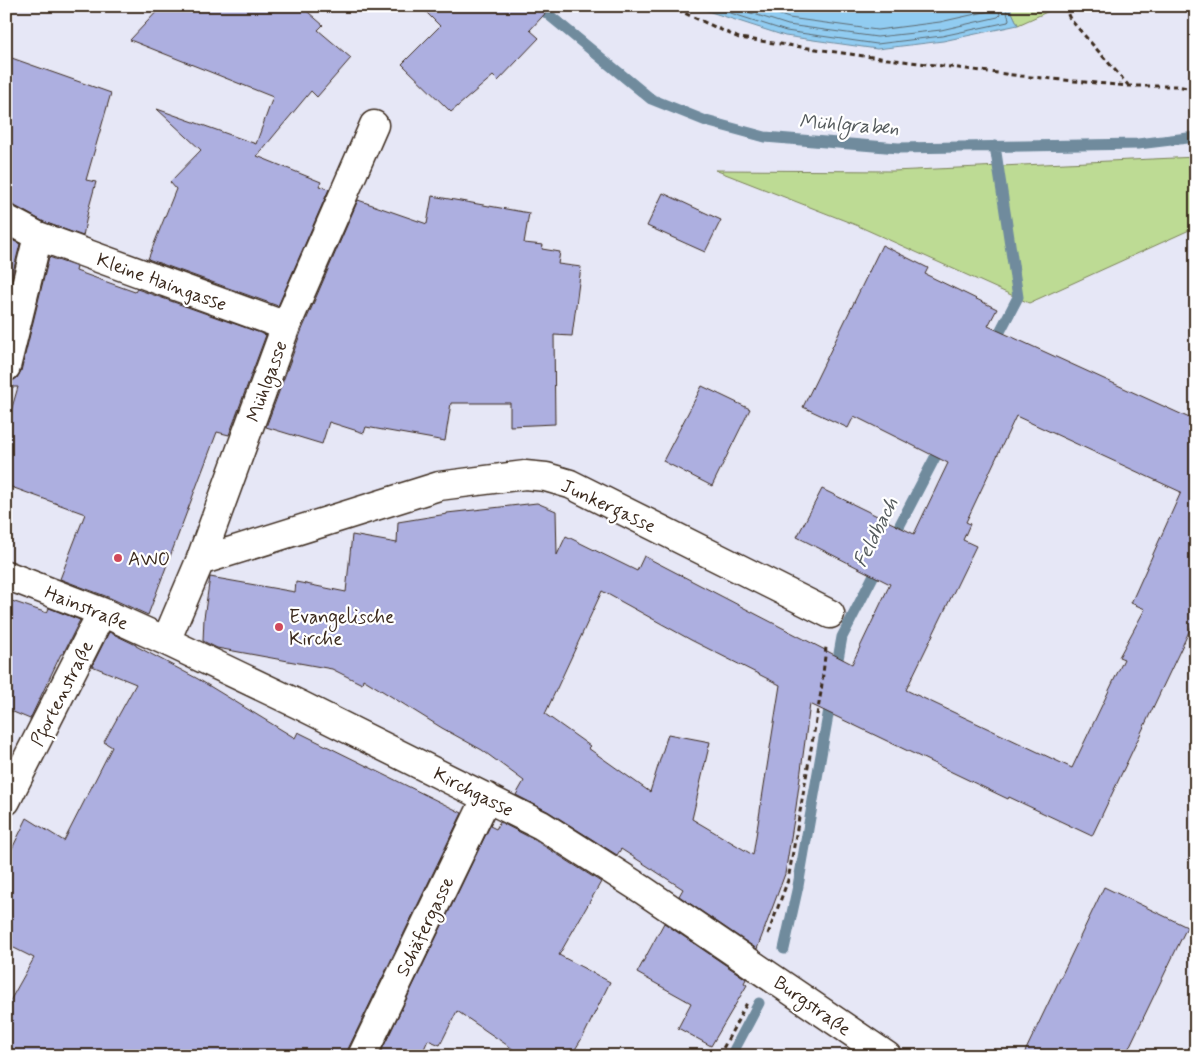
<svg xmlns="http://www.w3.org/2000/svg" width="1202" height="1062" viewBox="0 0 1202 1062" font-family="Mynerve,sans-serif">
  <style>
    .green { fill: #bddb94; stroke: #7c8259 }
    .water { fill: #91ccf1; stroke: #6f8b9d }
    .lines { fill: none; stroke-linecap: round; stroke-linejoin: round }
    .shore { stroke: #5d6b72; stroke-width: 1 }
    .stream { stroke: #6f8b9d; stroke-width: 11 }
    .building { fill: #adafe0; stroke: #3b2a1e; fill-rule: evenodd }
    .minor-casing { stroke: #3b2a1e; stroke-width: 31 }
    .path { stroke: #3b2a1e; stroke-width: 3; stroke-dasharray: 5 4; stroke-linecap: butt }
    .minor { stroke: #fff; stroke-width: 28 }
    .poi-dot { fill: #d1495b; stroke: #fff; stroke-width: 2 }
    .labels { text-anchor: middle; stroke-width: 4.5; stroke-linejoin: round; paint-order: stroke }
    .street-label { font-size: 19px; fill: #3b2a1e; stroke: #fff }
    .poi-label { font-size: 19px; fill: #3b2a1e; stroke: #fff; text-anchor: start }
    .water-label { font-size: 20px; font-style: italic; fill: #555b5d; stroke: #fff }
  </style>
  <rect width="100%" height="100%" fill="#e6e7f6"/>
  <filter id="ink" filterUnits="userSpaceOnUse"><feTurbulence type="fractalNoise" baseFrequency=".02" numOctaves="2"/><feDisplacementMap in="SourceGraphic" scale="10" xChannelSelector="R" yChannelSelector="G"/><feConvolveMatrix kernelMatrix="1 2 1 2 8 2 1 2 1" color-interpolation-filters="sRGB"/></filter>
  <g filter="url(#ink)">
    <path class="green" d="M 1009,6 L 1060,6 L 1018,25 Z
      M 1196,157 L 1196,227 L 1029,303 L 856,225 L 715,170 L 893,171 Z"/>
    <path class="water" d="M 692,6 L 1009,6 L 1018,25 L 943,41 L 877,49 L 785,36 Z"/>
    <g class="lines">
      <path class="shore" d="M 709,6 L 786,31 L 877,44 L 942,36 L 1008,22 L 1009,19 L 1005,6
        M 729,6 L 788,25 L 877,37 L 941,30 L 998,17 L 1000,15 L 998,6
        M 753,6 L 789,18 L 877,30 L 940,22 L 989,11 L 991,6"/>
      <path class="stream" d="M 538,6 L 651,99 L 706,121 L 765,137 L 898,148 L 1138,144 L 1196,137
        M 993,345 L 1018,297 L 995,146
        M 892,540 L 942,444
        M 836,670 L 842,637 L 880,563
        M 784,949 L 798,886 L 831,698
        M 731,1056 L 759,1003"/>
    </g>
    <path class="building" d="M 162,6 L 301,6 L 323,25 L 318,30 L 351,58 L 317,97 L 311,91 L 257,156 L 321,182 L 319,186 L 329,189 L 278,306 L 148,259 L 176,189 L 170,182 L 201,150 L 157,109 L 256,144 L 273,97 L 130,40 Z
      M 420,6 L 552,6 L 530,30 L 539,38 L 498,81 L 493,76 L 451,112 L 402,64 L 440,26 Z
      M 6,56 L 111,93 L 86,180 L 96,182 L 88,211 L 83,236 L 44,222 L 13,205 L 6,204 Z
      M 663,193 L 721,220 L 705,252 L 647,226 Z
      M 432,196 L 529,213 L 524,243 L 543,245 L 542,249 L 560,252 L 558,264 L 581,267 L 572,336 L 554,335 L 555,424 L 510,426 L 510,403 L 451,403 L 445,441 L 366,427 L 364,433 L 329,422 L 322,444 L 266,427 L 301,332 L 358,200 L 427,224 Z
      M 6,237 L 20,244 L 6,300 Z
      M 882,245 L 928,268 L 925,274 L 997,309 L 988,326 L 1196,421 L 1196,617 L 1092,836 L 1009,797 L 1008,799 L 810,704 L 796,807 L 785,874 L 757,949 L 679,896 L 683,889 L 621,849 L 617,855 L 549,812 L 516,795 L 524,781 L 482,750 L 442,728 L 363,679 L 362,684 L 332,669 L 217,648 L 203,641 L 204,618 L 210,577 L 295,592 L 296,582 L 346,592 L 352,535 L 397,543 L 398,522 L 447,514 L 447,513 L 537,503 L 556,511 L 557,555 L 566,536 L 637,571 L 644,556 L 852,664 L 890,584 L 797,537 L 822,489 L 914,534 L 948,463 L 854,416 L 848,428 L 803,407 ZM 1016,416 L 1181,492 L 1131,603 L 1145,609 L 1119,657 L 1124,659 L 1072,768 L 906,690 L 976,546 L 963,540 L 970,524 L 966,522 ZM 602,591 L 691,640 L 780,685 L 753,855 L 692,819 L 710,742 L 668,734 L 650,792 L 588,748 L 590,746 L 545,714 Z
      M 49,257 L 77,267 L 76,271 L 135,292 L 137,289 L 266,335 L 229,435 L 217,432 L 148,615 L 108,597 L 60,579 L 85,514 L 6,485 L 6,428 L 18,387 L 6,387 L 6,382 L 11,382 L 17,378 L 21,371 Z
      M 702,386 L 750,409 L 712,486 L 663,461 Z
      M 6,599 L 47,613 L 49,608 L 80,620 L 63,654 L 61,654 L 30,719 L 6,709 Z
      M 109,632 L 136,645 L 136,646 L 198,679 L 295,738 L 298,732 L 462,813 L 348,1049 L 347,1056 L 6,1056 L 6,1008 L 34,958 L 6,944 L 6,861 L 27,818 L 64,841 L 112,747 L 104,742 L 136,684 L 92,666 Z
      M 500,822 L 533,839 L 601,882 L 559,955 L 610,982 L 584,1035 L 571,1056 L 523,1056 L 457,1011 L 440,1045 L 428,1040 L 421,1056 L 379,1056 L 490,826 L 496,829 Z
      M 1104,887 L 1187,927 L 1125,1056 L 1023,1056 Z
      M 664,923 L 746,979 L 744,983 L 747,985 L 711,1046 L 678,1028 L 691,1003 L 637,973 Z"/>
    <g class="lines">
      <g class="minor-casing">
        <path id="minor" d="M 6,219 L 38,236
          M 6,367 L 38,236 L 286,326
          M 200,561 L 439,486 L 525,475 L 546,477 L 570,484 L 830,614
          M 6,575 L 102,612 L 166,641 L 300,705 L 541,825 L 643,890 L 887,1056
          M 166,641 L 200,561 L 286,326 L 374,125
          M 6,801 L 102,612
          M 362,1056 L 487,797"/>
      </g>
      <path class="path" d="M 669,6 L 739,38 L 864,56 L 1021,76 L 1128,86 L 1177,86 L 1192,89 L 1196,93
        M 1064,6 L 1070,19 L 1128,85
        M 768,934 L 788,880 L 821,692 L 826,647
        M 719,1056 L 748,1001"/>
      <use href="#minor" class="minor"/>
    </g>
  </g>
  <g class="poi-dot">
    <circle cx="118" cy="558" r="5"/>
    <circle cx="279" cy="627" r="5"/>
  </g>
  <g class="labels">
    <g class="street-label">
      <text transform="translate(162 281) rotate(20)" y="7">Kleine Haingasse</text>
      <text transform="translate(266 381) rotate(-70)" y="7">Mühlgasse</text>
      <text transform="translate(609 505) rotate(25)" y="7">Junkergasse</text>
      <text transform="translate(87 607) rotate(22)" y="7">Hainstraße</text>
      <text transform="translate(61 693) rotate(-63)" y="7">Pfortenstraße</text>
      <text transform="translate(474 791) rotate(27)" y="7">Kirchgasse</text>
      <text transform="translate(424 926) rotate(-64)" y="7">Schäfergasse</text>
      <text transform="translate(813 1005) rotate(35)" y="7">Burgstraße</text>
    </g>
    <g class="poi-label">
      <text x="128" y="565">AWO</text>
      <text x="289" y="623">Evangelische<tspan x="289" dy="22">Kirche</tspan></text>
    </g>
    <g class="water-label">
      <text transform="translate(849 124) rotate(4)" y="7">Mühlgraben</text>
      <text transform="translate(875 532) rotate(-63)" y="7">Feldbach</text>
    </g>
  </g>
  <rect width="1202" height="1062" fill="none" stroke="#fff" stroke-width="25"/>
  <rect x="12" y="12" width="1177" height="1037" fill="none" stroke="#3b2a1e" stroke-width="2" filter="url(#ink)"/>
</svg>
